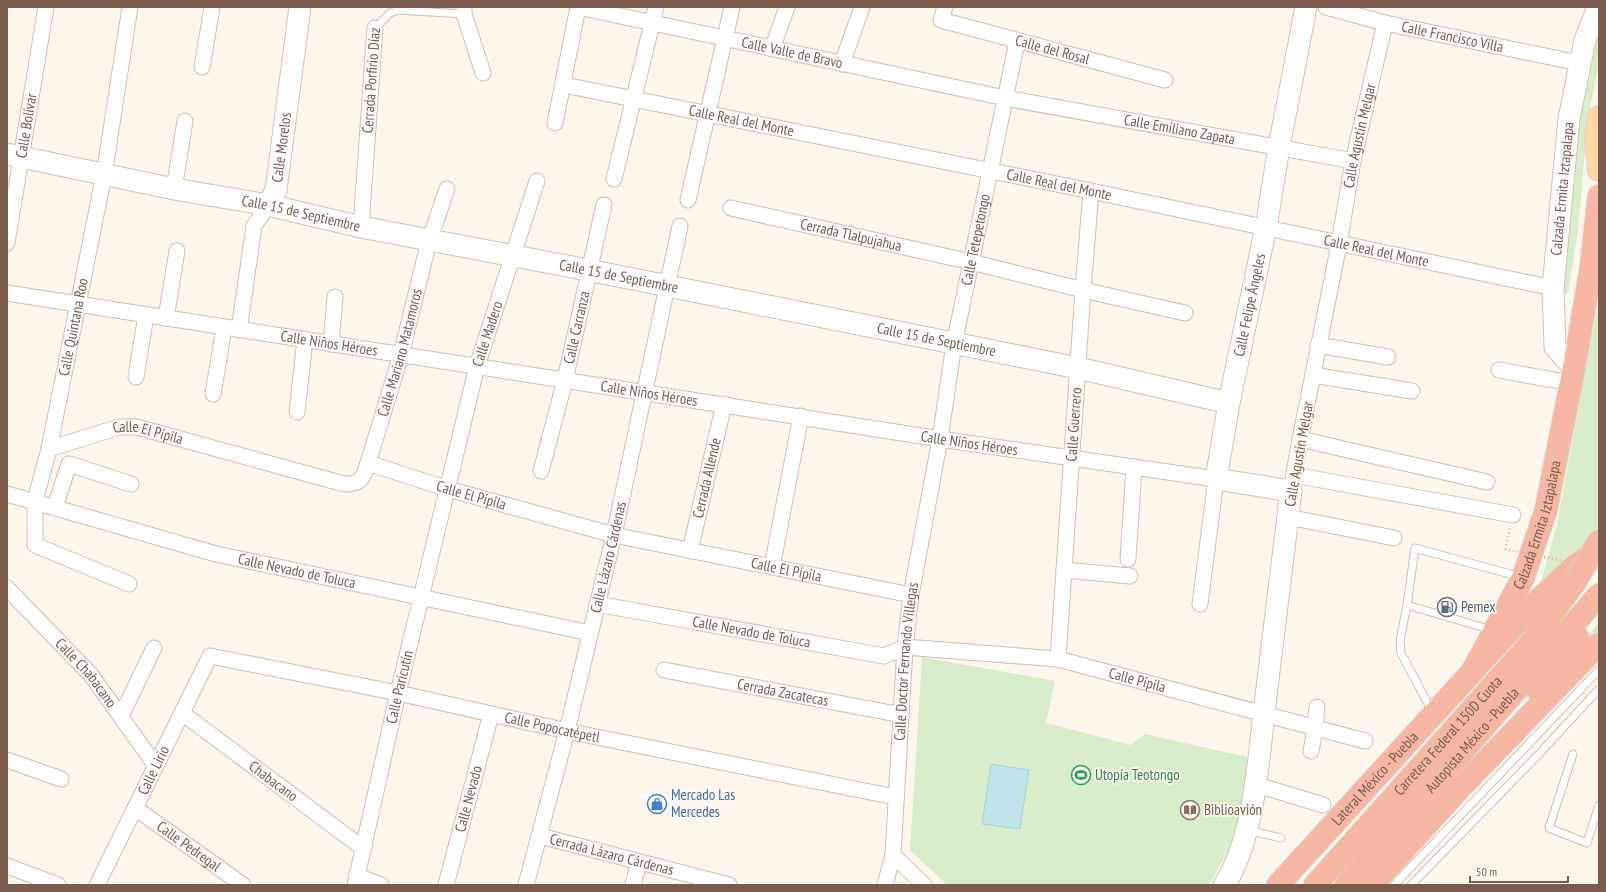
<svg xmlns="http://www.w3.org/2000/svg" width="1606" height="892" viewBox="0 0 1606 892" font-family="'PT Sans Narrow',sans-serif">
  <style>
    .green { fill: #d8ecc9 }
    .water { fill: #bfe3e8; stroke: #a5d3da }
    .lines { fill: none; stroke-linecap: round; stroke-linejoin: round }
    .lane-casing { stroke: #d1beb0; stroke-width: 9 }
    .street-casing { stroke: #d1beb0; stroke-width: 17 }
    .secondary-casing { stroke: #d6c0b0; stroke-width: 23 }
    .primary-casing { stroke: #dad1cd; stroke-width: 24 }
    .highway-casing { stroke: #dad1cd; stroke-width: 24 }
    .path { stroke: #d9b8a5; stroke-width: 2.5; stroke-dasharray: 1 3; stroke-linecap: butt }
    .lane { stroke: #fff; stroke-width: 7 }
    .street { stroke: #fff; stroke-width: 15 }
    .secondary { stroke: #fff; stroke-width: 21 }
    .primary { stroke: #fbd9a5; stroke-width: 22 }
    .highway { stroke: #f7b7a3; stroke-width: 22 }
    .highway-bridge-casing { stroke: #dad1cd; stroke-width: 24; stroke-linecap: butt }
    .path-bridge { stroke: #d9b8a5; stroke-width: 2.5; stroke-dasharray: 1 3; stroke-linecap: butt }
    .highway-bridge { stroke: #f7b7a3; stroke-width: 22 }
    .labels { text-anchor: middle; stroke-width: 3.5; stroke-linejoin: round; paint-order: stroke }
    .street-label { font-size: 15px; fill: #7a5c4d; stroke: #fffaf3 }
    .service-label { font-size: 15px; fill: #4e5e75; stroke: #fffaf3; text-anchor: start }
    .leisure-label { font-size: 15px; fill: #27864d; stroke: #fffaf3; text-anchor: start }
    .shop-label { font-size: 15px; fill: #366cbe; stroke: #fffaf3; text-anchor: start }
    .education-label { font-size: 15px; fill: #785e54; stroke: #fffaf3; text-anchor: start }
  </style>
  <rect width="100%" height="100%" fill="#fdf6ec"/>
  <path class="green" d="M 1599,23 L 1599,65 L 1588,117 L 1578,230 L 1568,294 L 1559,293 L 1577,117 Z
    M 1599,298 L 1599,533 L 1544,582 L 1541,582 L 1557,524 Z
    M 1599,622 L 1599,630 L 1560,673 Z
    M 922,657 L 1055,681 L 1046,723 L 1131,745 L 1145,734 L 1247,757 L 1246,793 L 1235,839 L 1209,885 L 947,885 L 910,850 Z"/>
  <path class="water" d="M 991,764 L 1029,770 L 1020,829 L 982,824 Z"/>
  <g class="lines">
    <g class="lane-casing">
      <path id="lane" d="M 375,28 L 390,13 L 398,10 L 464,14
        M 1407,605 L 1492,630
        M 1432,711 L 1401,653 L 1400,641 L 1407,605 L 1415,548 L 1521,577
        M 1573,754 L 1549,828 L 1587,843 L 1599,805
        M 1248,830 L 1281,838
        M 1394,885 L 1599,670
        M 1411,885 L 1539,754 L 1599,689"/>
    </g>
    <g class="street-casing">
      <g id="street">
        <path d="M 464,7 L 464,14 L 483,73"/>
        <path id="s1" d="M 578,7 L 1005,98 L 1353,161"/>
        <path id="s2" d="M 945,7 L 941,20 L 1165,80"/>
        <path id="s3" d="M 1326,7 L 1385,23 L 1579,63"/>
        <path d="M 772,49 L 787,7"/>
        <path d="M 842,64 L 862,7"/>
        <path d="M 202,67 L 212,7"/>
        <path id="s4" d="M 564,85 L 1091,191 L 1553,288"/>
        <path d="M 555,123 L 578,7"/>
        <path d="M 614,179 L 656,7"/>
        <path d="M 174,189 L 185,121"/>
        <path d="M 688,200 L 732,7"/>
        <path id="s5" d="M 731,208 L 971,262 L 1083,290 L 1185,313"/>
        <path id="s6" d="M 361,227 L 375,28"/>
        <path id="s7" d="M 7,243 L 46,7"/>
        <path id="s8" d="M 7,293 L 940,439 L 1216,479 L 1200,604"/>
        <path d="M 166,318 L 177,251"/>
        <path d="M 239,330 L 254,226 L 268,205"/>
        <path d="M 331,344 L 335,297"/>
        <path d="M 1318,345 L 1388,357"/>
        <path d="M 1499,370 L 1570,383"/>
        <path d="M 1313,375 L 1412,391"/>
        <path d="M 136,377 L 146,315"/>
        <path d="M 213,394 L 224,328"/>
        <path d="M 297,412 L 305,340"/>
        <path d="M 1300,439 L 1487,482"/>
        <path id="s9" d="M 49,449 L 119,427 L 137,427 L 344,484 C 362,484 363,478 368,463 L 448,489 L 614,535 L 911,595"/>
        <path id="s10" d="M 368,463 L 401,355 L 429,241 L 447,189"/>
        <path id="s11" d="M 541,471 L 565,380 L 604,205"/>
        <path d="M 1294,475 L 1513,515"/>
        <path id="s12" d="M 1291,491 L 1300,439 L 1339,244 L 1353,161 L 1385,23"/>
        <path id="s13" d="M 7,494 L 216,554 L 590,633"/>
        <path d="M 55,507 L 69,464 L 131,484"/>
        <path d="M 1288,517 L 1394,538"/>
        <path id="s14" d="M 690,551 L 724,404"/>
        <path d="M 1128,559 L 1134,467"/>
        <path d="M 772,567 L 801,416"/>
        <path d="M 1064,570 L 1130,576"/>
        <path id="s15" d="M 129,584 L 35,545 L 35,501 L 49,449 L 104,175 L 130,7"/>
        <path id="s16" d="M 7,588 L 91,675 L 156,766"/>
        <path id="s17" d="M 597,604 L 884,656 L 905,647 L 1058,659 L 1365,741"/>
        <path id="s18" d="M 1058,659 L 1083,290 L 1091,191"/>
        <path id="s19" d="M 664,670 L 902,715"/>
        <path id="s20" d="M 182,713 L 364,849"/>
        <path d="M 121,716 L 154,648"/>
        <path d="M 1311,751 L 1315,729 L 1317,707"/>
        <path d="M 7,760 L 61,779"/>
        <path d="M 1254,784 L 1323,805"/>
        <path id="s21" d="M 135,808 L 243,885"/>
        <path id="s22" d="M 540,836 L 729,885"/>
        <path d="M 893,855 L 924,885"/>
        <path d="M 7,866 L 58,885"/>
        <path d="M 357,876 L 381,885"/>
        <path id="s23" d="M 97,885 L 210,656 L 398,693 L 567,731 L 895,797"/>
        <path id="s24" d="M 355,885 L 398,693 L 477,366 L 537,181"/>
        <path id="s25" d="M 446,885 L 491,714"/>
        <path id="s26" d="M 526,885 L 567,731 L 614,535 L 680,226"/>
        <path d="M 633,885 L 639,862"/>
        <path id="s27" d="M 885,885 L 893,855 L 905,647 L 911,595 L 940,439 L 954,344 L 1017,42"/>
      </g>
    </g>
    <g class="secondary-casing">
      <g id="secondary">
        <path id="s28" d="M 7,154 L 174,189 L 268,205 L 361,227 L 588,270 L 1078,368 L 1229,403"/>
        <path id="s29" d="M 268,205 L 276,190 L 300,7"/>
        <path id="s30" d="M 1574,368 L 1555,347 L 1553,288 L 1569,119 L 1585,40 L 1598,7"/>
        <path id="s31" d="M 1224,885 C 1255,840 1259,751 1266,696 C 1274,628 1283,559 1291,491 L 1216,479 L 1229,403 L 1266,227 L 1279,147 L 1306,7"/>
      </g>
    </g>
    <g class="primary-casing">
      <path id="primary" d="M 1599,117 L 1596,138 L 1599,170"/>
    </g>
    <g class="highway-casing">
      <g id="highway">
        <path id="s32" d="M 1472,672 L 1523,578 L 1546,510 L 1574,368 L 1591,268 L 1599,196"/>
        <path d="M 1538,690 L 1578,638"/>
        <path id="s33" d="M 1278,885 L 1534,604 L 1575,566 L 1594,554"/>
        <path id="s34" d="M 1315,885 L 1530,644 L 1575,582"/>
        <path id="s35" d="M 1346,885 L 1599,595"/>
        <path d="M 1372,885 L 1461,787 L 1599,644"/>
      </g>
    </g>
    <path class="path" d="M 1505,549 L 1510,528"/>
    <use href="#lane" class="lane"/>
    <use href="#street" class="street"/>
    <use href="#secondary" class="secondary"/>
    <use href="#primary" class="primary"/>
    <use href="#highway" class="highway"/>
    <g class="highway-bridge-casing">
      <path id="highway-bridge" d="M 1575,582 L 1599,541"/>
    </g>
    <path class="path-bridge" d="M 1505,549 L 1568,562"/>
    <use href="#highway-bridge" class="highway-bridge"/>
  </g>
  <defs>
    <g id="fuel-ring" transform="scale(1)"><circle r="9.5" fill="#fffaf3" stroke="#5c6f8a" stroke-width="1.5"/><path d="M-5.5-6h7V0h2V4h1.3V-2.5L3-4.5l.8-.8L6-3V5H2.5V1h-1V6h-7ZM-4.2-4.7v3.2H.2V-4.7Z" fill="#5c6f8a"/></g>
    <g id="stadium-ring" transform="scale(1)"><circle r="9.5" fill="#fffaf3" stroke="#2e9e5b" stroke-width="1.5"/><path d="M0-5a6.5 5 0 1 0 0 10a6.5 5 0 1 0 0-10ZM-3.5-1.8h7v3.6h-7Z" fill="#2e9e5b"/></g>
    <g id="shop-ring" transform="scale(1)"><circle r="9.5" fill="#fffaf3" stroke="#3f7fe0" stroke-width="1.5"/><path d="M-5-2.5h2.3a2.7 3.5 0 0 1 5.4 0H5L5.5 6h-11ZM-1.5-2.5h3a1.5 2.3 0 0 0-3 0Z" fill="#3f7fe0"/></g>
    <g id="library-ring" transform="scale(1)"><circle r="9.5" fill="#fffaf3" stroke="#8d6e63" stroke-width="1.5"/><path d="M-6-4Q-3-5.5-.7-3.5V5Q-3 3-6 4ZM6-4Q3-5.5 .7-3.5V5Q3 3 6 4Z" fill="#8d6e63"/></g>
  </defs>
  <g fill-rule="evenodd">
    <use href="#fuel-ring" x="1447" y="607"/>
    <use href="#stadium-ring" x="1081" y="775"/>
    <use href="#shop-ring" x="657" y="804"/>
    <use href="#library-ring" x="1190" y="810"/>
  </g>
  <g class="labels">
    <g class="street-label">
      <text dy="5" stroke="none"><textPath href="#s3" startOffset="130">Calle Francisco Villa</textPath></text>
      <text dy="5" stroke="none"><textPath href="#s2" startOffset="129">Calle del Rosal</textPath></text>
      <text dy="5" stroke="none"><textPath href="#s1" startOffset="219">Calle Valle de Bravo</textPath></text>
      <text dy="5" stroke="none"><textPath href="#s6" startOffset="147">Cerrada Porfirio Díaz</textPath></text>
      <text dy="5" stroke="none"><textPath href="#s4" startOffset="181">Calle Real del Monte</textPath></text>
      <text dy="5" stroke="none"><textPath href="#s7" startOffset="119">Calle Bolívar</textPath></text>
      <text dy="5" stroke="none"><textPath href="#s1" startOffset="614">Calle Emiliano Zapata</textPath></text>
      <text dy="5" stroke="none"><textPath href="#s12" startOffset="362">Calle Agustín Melgar</textPath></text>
      <text dy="5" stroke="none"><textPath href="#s29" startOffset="60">Calle Morelos</textPath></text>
      <text dy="5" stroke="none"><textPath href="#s4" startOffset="505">Calle Real del Monte</textPath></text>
      <text dy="5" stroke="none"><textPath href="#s30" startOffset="187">Calzada Ermita Iztapalapa</textPath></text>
      <text dy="5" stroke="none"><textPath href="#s28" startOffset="300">Calle 15 de Septiembre</textPath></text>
      <text dy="5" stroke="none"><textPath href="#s5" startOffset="123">Cerrada Tlalpujahua</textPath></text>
      <text dy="5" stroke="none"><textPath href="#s27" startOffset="653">Calle Tetepetongo</textPath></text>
      <text dy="5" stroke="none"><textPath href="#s4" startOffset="829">Calle Real del Monte</textPath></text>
      <text dy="5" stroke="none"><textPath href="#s28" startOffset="624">Calle 15 de Septiembre</textPath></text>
      <text dy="5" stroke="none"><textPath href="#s31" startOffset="655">Calle Felipe Ángeles</textPath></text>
      <text dy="5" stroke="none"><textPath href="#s15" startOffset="324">Calle Quintana Roo</textPath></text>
      <text dy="5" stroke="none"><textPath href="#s11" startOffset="148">Calle Carranza</textPath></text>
      <text dy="5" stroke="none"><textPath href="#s24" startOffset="567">Calle Madero</textPath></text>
      <text dy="5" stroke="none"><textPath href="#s28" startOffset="948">Calle 15 de Septiembre</textPath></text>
      <text dy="5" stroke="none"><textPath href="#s8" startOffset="326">Calle Niños Héroes</textPath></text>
      <text dy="5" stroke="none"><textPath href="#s10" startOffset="115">Calle Mariano Matamoros</textPath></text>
      <text dy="5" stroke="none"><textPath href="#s8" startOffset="650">Calle Niños Héroes</textPath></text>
      <text dy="5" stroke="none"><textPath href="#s18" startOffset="235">Calle Guerrero</textPath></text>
      <text dy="5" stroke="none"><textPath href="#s9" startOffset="103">Calle El Pípila</textPath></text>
      <text dy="5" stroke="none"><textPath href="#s8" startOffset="974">Calle Niños Héroes</textPath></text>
      <text transform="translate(1299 454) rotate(-80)" y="5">Calle Agustín Melgar</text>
      <text dy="5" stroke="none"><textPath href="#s14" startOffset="75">Cerrada Allende</textPath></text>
      <text dy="5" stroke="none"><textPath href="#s9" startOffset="450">Calle El Pípila</textPath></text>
      <text dy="5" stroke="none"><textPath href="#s32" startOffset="162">Calzada Ermita Iztapalapa</textPath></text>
      <text dy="5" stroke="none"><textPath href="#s26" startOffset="338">Calle Lázaro Cárdenas</textPath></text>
      <text dy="5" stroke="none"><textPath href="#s9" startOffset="774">Calle El Pípila</textPath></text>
      <text dy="5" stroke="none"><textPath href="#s13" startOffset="300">Calle Nevado de Toluca</textPath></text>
      <text dy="5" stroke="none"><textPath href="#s17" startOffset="157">Calle Nevado de Toluca</textPath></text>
      <text dy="5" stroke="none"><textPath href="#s27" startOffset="225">Calle Doctor Fernando Villegas</textPath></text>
      <text dy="5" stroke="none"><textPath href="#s16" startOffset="116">Calle Chabacano</textPath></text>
      <text dy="5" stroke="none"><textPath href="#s17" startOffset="550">Calle Pípila</textPath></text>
      <text dy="5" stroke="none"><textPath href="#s24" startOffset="203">Calle Paricutín</textPath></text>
      <text dy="5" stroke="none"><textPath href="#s19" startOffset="121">Cerrada Zacatecas</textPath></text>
      <text dy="5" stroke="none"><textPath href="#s23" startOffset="605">Calle Popocatépetl</textPath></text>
      <text dy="5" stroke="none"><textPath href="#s34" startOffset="200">Carretera Federal 150D Cuota</textPath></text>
      <text dy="5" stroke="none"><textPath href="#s35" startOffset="192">Autopista México - Puebla</textPath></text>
      <text dy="5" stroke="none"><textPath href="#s23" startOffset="128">Calle Lirio</textPath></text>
      <text dy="5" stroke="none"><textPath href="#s33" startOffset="144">Lateral México - Puebla</textPath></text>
      <text dy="5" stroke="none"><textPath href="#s20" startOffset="114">Chabacano</textPath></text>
      <text dy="5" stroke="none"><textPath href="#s25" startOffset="89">Calle Nevado</textPath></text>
      <text dy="5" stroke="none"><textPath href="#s21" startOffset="66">Calle Pedregal</textPath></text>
      <text dy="5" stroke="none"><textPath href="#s22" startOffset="74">Cerrada Lázaro Cárdenas</textPath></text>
    </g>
    <g class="service-label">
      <text x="1461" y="612">Pemex</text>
    </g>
    <g class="leisure-label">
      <text x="1095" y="780">Utopía Teotongo</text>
    </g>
    <g class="shop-label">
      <text x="671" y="800">Mercado Las<tspan x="671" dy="17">Mercedes</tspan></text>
    </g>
    <g class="education-label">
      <text x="1204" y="815">Biblioavión</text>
    </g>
  </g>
  <rect width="1606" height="892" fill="none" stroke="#7a5c4d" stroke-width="16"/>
  <path d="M1470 876v6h98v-6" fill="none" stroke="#7a5c4d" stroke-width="2"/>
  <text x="1476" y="876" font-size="12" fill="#7a5c4d" stroke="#fffaf3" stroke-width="3" paint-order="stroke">50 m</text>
</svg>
